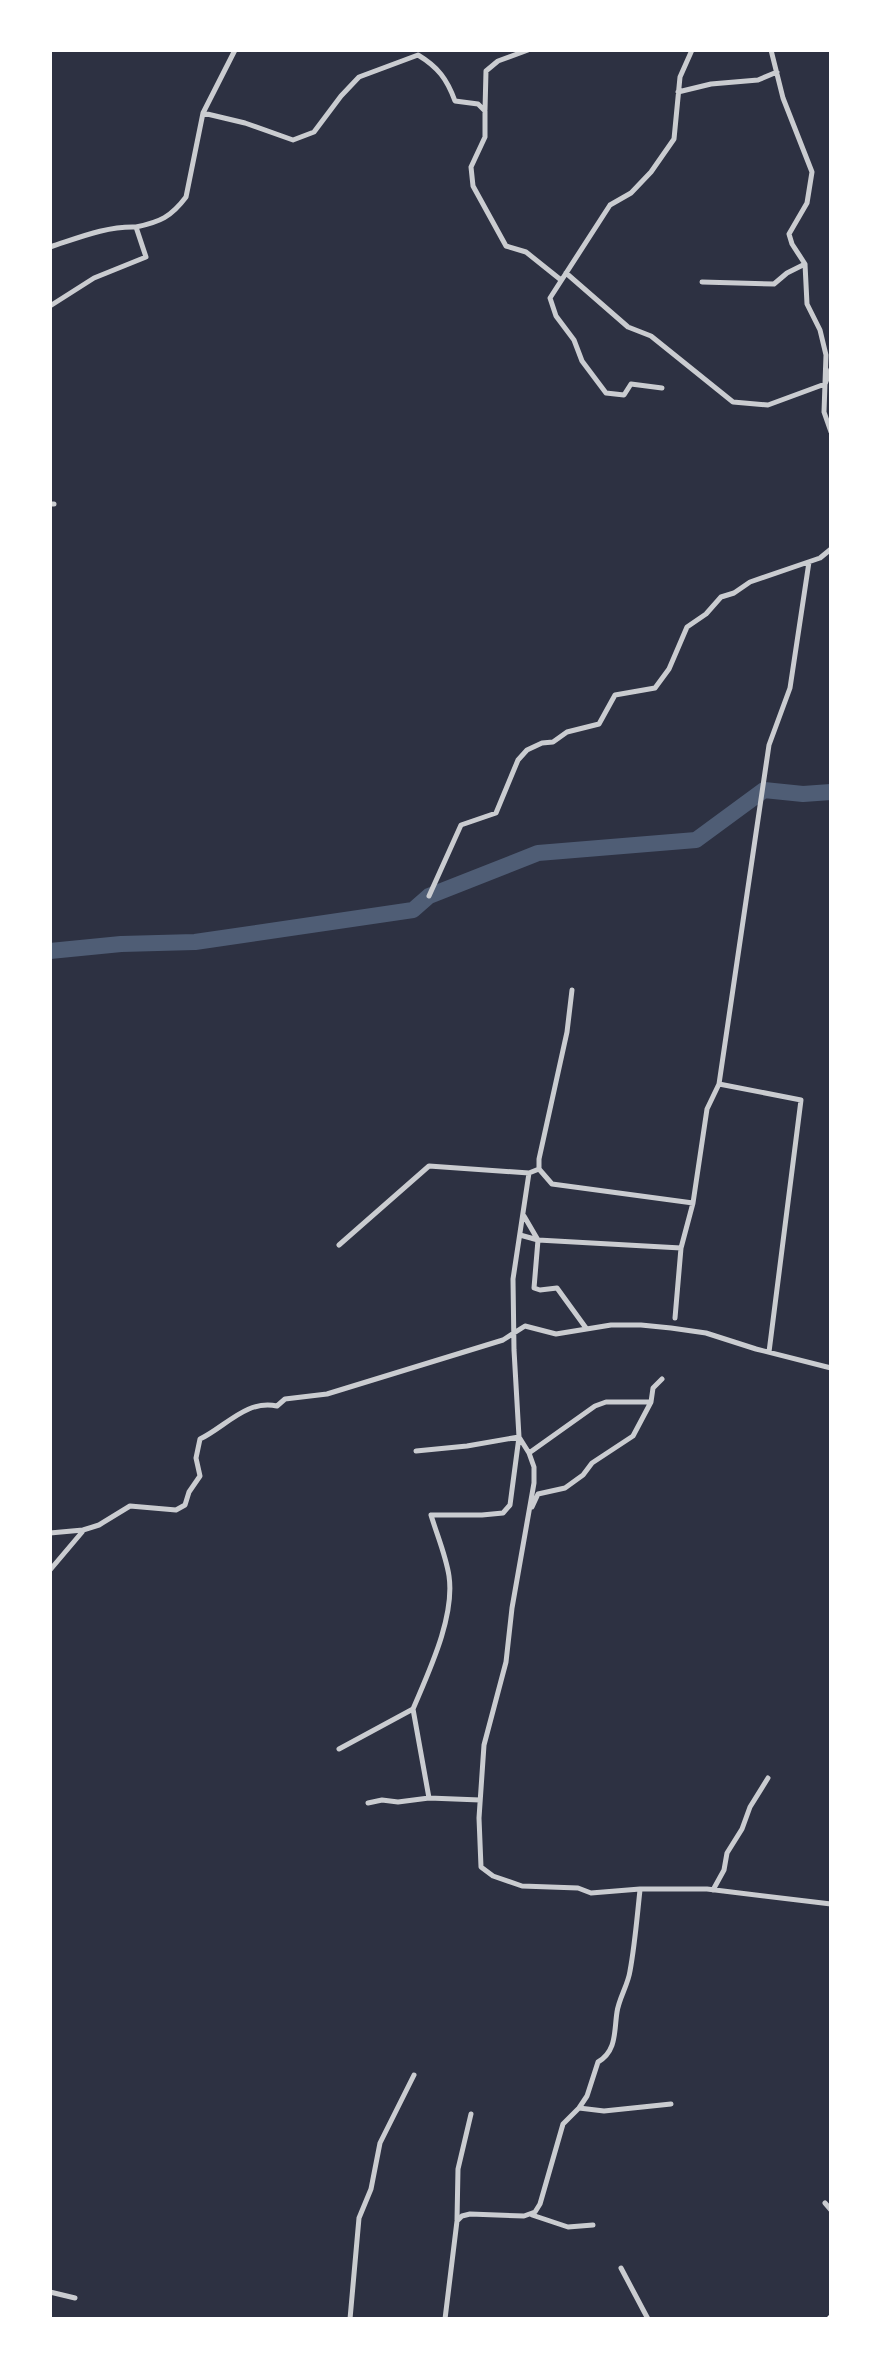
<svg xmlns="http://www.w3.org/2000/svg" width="881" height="2369" viewBox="0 0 881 2369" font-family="Cabin,sans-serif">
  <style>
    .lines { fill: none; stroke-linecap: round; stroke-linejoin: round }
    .river { stroke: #4f5d75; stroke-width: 16 }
    .minor { stroke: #caccd0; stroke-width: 5 }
    .secondary { stroke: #fff; stroke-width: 7 }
  </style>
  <rect width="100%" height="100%" fill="#2d3142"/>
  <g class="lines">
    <path class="river" d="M 50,951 L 121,944 L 195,942 L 413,910 L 429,896 L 538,853 L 696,840 L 764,790 L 803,794 L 831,792"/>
    <path class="minor" d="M 771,50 L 783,98 L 812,172 L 807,203 L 789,234 L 792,244 L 805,264 L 807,304 L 820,330 L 826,355 L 824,412 L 831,432
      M 678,92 L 711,84 L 758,80 L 777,72
      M 485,110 L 486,71 L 498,61 L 528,50
      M 203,113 L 245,123 L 293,140 L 314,132 L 341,96 L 359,77 L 418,55 C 438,67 447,79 455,101 L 478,104 L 485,111 L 485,137 L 471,167 L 473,186 L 506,246 L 526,252 L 561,280
      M 50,247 C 78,238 106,226 136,227
      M 566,273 L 628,327 L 651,336 L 733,402 L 768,405 L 825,384 L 831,369
      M 702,282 L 774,284 L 787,273 L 805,264
      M 50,306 L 94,278 L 146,257 L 136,227 C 160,222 171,217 186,197 L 203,113 L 235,50
      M 662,388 L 631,384 L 624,395 L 606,393 L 582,361 L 574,340 L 556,316 L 550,298 L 610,205 L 631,193 L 651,172 L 674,139 L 680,77 L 692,50
      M 50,504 L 54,504
      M 429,896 L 461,825 L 496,813 L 518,760 L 527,750 L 542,743 L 553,742 L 567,732 L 599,724 L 615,695 L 655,688 L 669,669 L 687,627 L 706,614 L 721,597 L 734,593 L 750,582 L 820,558 L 831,549
      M 572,990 L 567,1032 L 539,1159 L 539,1169 L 529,1173 L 513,1279 L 514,1350 L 519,1437 L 529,1453 L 534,1467 L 534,1483 L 512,1608 L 506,1662 L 484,1745 L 479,1818 L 481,1867 L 493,1876 L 522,1886 L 578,1888 L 591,1893 L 640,1889 L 707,1889 L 831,1904
      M 719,1084 L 801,1100 L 769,1352
      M 539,1169 L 552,1184 L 693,1203
      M 524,1216 L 538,1240 L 534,1288 L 540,1290 L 557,1288 L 586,1328
      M 520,1235 L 538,1240 L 681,1248
      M 339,1245 L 429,1166 L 529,1173
      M 675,1318 L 681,1248 L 693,1203 L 707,1109 L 719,1084 L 769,745 L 790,688 L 809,562
      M 529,1453 L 595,1406 L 606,1402 L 650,1402
      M 532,1507 L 538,1494 L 565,1488 L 583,1475 L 592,1463 L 633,1436 L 651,1402 L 653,1388 L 662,1379
      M 50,1533 L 83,1530 L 99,1525 L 130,1506 L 176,1510 L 185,1505 L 189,1492 L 200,1476 L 196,1458 L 200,1439 C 225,1427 247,1399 277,1406 L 285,1399 L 327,1394 L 503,1340 L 525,1326 L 556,1334 L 611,1325 L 641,1325 L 671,1328 L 706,1333 L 756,1349 L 831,1368
      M 50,1570 L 83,1531
      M 413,1709 L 429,1798 L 480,1800
      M 339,1749 L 413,1709 C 429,1671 455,1617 449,1576 C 446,1556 437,1535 431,1515 L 482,1515 L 503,1513 L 510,1505 L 519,1437 L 467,1446 L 416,1451
      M 368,1803 L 382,1800 L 398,1802 L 429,1798
      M 713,1890 L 724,1870 L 727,1853 L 742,1829 L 750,1807 L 768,1778
      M 579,2108 L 604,2111 L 671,2104
      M 825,2203 L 831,2210
      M 532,2215 L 568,2227 L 593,2225
      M 457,2220 L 458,2169 L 471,2114
      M 621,2268 L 648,2319
      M 50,2292 L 75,2298
      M 350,2319 L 359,2218 L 371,2189 L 380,2143 L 414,2075
      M 445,2319 L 457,2221 L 462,2216 L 470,2214 L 524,2216 L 535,2212 L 540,2204 L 563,2124 L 579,2108 L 587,2096 L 598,2062 C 617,2051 614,2031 617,2012 C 619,1998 628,1985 630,1971 C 635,1944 637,1917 640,1890"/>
    <path class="secondary" d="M 830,2319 L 831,2318"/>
  </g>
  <rect width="881" height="2369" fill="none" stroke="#ffffff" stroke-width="104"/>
</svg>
